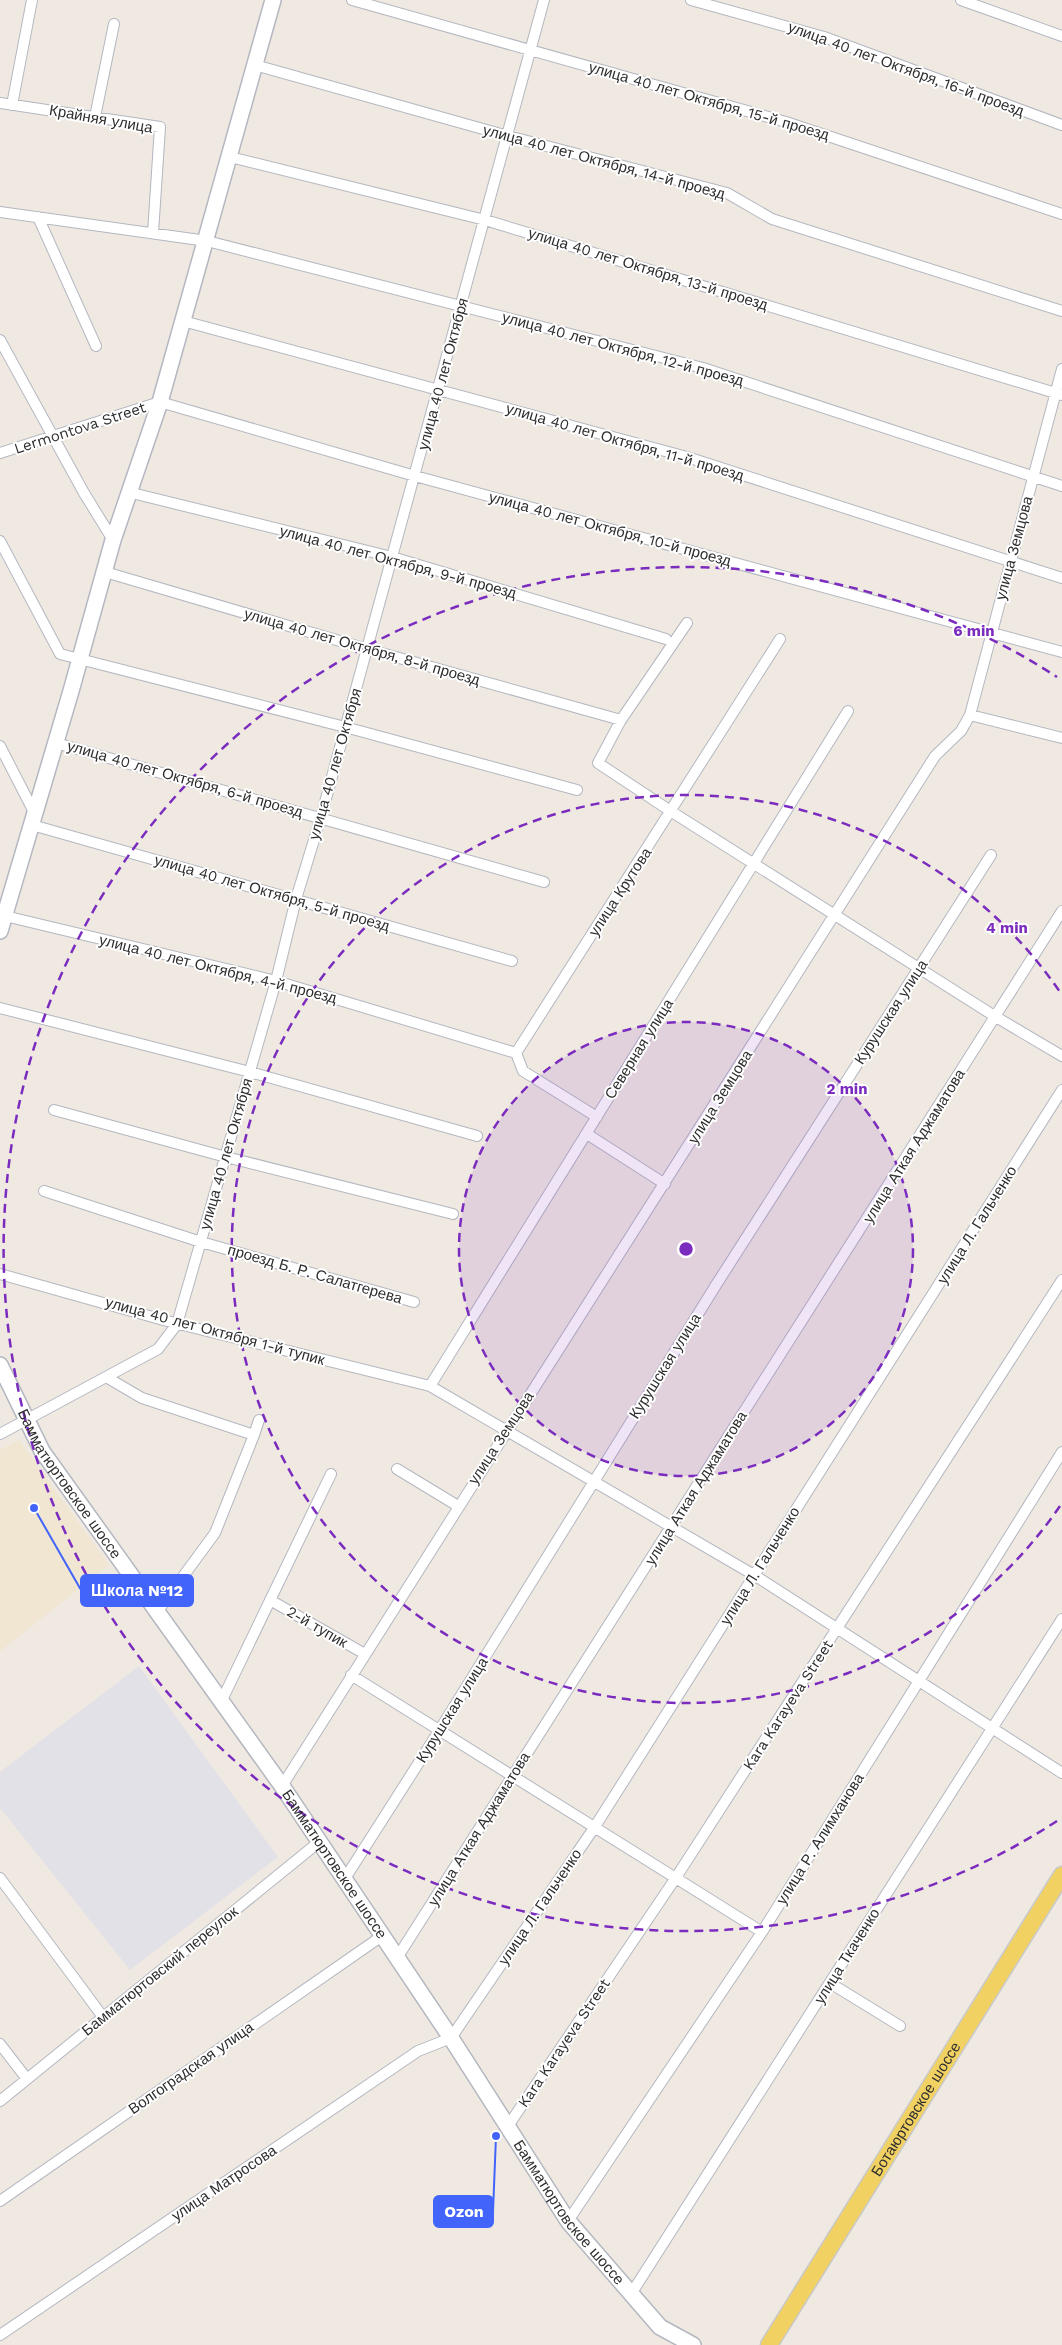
<svg xmlns="http://www.w3.org/2000/svg" width="1062" height="2345" viewBox="0 0 1062 2345" font-family="'Work Sans',sans-serif">
  <style>
    .industrial { fill: #e3e1e8 }
    .education { fill: #f0e6d1 }
    .lines { fill: none; stroke-linecap: round; stroke-linejoin: round }
    .street-casing { stroke: #b4b7c1; stroke-width: 12 }
    .secondary-casing { stroke: #b4b7c1; stroke-width: 18 }
    .primary-casing { stroke: #c9c9c9; stroke-width: 19 }
    .street { stroke: #fff; stroke-width: 10 }
    .secondary { stroke: #fff; stroke-width: 15 }
    .primary { stroke: #f2d163; stroke-width: 16 }
    .ring { fill: none; stroke: #7b2cbf; stroke-width: 2.5; stroke-dasharray: 9 6 }
    .labels { text-anchor: middle; stroke-width: 4; stroke-linejoin: round; paint-order: stroke }
    .street-label { font-size: 15px; fill: #2e2e2e; stroke: #fff }
    .centre { fill: #7b2cbf; stroke: #fff; stroke-width: 2.5 }
    .ring-label { font-size: 15px; text-anchor: middle; font-weight: bold; fill: #7b2cbf; stroke: #fff; stroke-width: 4; stroke-linejoin: round; paint-order: stroke }
    .leader { fill: none; stroke: #4264fb; stroke-width: 2 }
    .callout-dot { fill: #4264fb; stroke: #fff; stroke-width: 2 }
    .callout { fill: #4264fb; stroke: #4264fb; stroke-width: 2 }
    .callout-label { font-size: 16px; text-anchor: middle; font-weight: bold; fill: #fff }
  </style>
  <rect width="100%" height="100%" fill="#efe9e1"/>
  <path class="industrial" d="M 139,1666 L 278,1857 L 130,1970 L 0,1808 L 0,1772 Z"/>
  <path class="education" d="M 19,1440 L 109,1565 L 0,1651 L 0,1450 Z"/>
  <g class="lines">
    <g class="street-casing">
      <path id="street" d="M 352,0 L 786,122 L 1062,214
        M 691,0 L 824,37 L 1062,125
        M 961,0 L 1062,36
        M 255,65 L 508,136 L 727,193 L 772,219 L 1062,311
        M 0,103 L 160,127 L 153,233
        M 12,105 L 32,0
        M 95,117 L 114,24
        M 230,157 L 485,220 L 1062,395
        M 0,212 L 207,241 L 703,368 L 1062,486
        M 38,217 L 96,346
        M 183,321 L 687,457 L 1062,578
        M 0,340 L 84,493 L 113,540
        M 0,453 L 160,402 L 415,476 L 1062,652
        M 128,492 L 392,557 L 666,639
        M 0,541 L 60,654 L 345,727 L 577,790
        M 105,572 L 367,649 L 621,720
        M 687,623 L 621,720 L 598,763 L 672,812 L 996,1017 L 1062,1056
        M 970,715 L 1062,738
        M 56,743 L 544,882
        M 0,746 L 35,814
        M 32,825 L 512,961
        M 5,916 L 276,981 L 516,1053
        M 0,1008 L 250,1072 L 477,1136
        M 54,1110 L 226,1157 L 453,1214
        M 597,1117 L 523,1071 L 516,1053 L 780,639
        M 587,1134 L 665,1184
        M 44,1191 L 201,1242 L 414,1302
        M 0,1274 L 167,1321 L 430,1386 L 754,1575 L 1062,1773
        M 106,1377 L 142,1398 L 254,1435 L 259,1420
        M 430,1386 L 848,711
        M 0,1434 L 158,1349 L 177,1324 L 276,981 L 296,899 L 321,817 L 544,0
        M 397,1469 L 458,1506
        M 270,1600 L 365,1654
        M 157,1612 L 215,1533 L 254,1435
        M 351,1675 L 762,1932
        M 221,1702 L 331,1474
        M 282,1786 L 935,756 L 961,731 L 970,715 L 1062,369
        M 0,1878 L 103,2017
        M 344,1880 L 439,1731 L 716,1285 L 991,855
        M 397,1958 L 1062,911
        M 830,1983 L 900,2026
        M 0,2044 L 27,2079
        M 0,2101 L 319,1842
        M 508,2126 L 675,1879 L 1062,1280
        M 0,2201 L 382,1936
        M 568,2221 L 762,1932 L 1062,1452
        M 631,2294 L 1062,1619
        M 0,2335 L 418,2051 L 451,2038 L 594,1828 L 1062,1090"/>
    </g>
    <g class="secondary-casing">
      <g id="secondary">
        <path d="M 0,931 L 71,691 L 113,540 L 160,402 L 273,0"/>
        <path id="s1" d="M 0,1365 L 42,1451 L 282,1786 L 451,2038 L 568,2221 L 660,2327 L 693,2345"/>
      </g>
    </g>
    <g class="primary-casing">
      <g id="primary">
        <path id="s2" d="M 769,2345 L 1062,1875"/>
      </g>
    </g>
    <use href="#street" class="street"/>
    <use href="#secondary" class="secondary"/>
    <use href="#primary" class="primary"/>
  </g>
  <circle cx="686" cy="1249" r="227" fill="#7b2cbf" fill-opacity=".12"/>
  <g class="ring">
    <circle cx="686" cy="1249" r="227"/>
    <path d="M1060 1506A454 454 0 1 1 1060 992"/>
    <path d="M1057 1821A682 682 0 1 1 1057 677"/>
  </g>
  <g class="labels">
    <g class="street-label">
      <text transform="translate(906 69) rotate(20)" y="5">улица 40 лет Октября, 16-й проезд</text>
      <text transform="translate(709 101) rotate(16)" y="5">улица 40 лет Октября, 15-й проезд</text>
      <text transform="translate(101 119) rotate(10)" y="5">Крайняя улица</text>
      <text transform="translate(604 162) rotate(15)" y="5">улица 40 лет Октября, 14-й проезд</text>
      <text transform="translate(648 269) rotate(17)" y="5">улица 40 лет Октября, 13-й проезд</text>
      <text transform="translate(623 349) rotate(15)" y="5">улица 40 лет Октября, 12-й проезд</text>
      <text transform="translate(443 374) rotate(-75)" y="5">улица 40 лет Октября</text>
      <text transform="translate(80 428) rotate(-18)" y="5">Lermontova Street</text>
      <text transform="translate(625 442) rotate(16)" y="5">улица 40 лет Октября, 11-й проезд</text>
      <text transform="translate(610 529) rotate(15)" y="5">улица 40 лет Октября, 10-й проезд</text>
      <text transform="translate(1014 548) rotate(-75)" y="5">улица Земцова</text>
      <text transform="translate(398 562) rotate(15)" y="5">улица 40 лет Октября, 9-й проезд</text>
      <text transform="translate(362 647) rotate(16)" y="5">улица 40 лет Октября, 8-й проезд</text>
      <text transform="translate(335 764) rotate(-74)" y="5">улица 40 лет Октября</text>
      <text transform="translate(185 779) rotate(16)" y="5">улица 40 лет Октября, 6-й проезд</text>
      <text transform="translate(620 892) rotate(-57)" y="5">улица Крутова</text>
      <text transform="translate(272 893) rotate(16)" y="5">улица 40 лет Октября, 5-й проезд</text>
      <text transform="translate(218 969) rotate(14)" y="5">улица 40 лет Октября, 4-й проезд</text>
      <text transform="translate(891 1012) rotate(-57)" y="5">Курушская улица</text>
      <text transform="translate(639 1049) rotate(-58)" y="5">Северная улица</text>
      <text transform="translate(720 1097) rotate(-58)" y="5">улица Земцова</text>
      <text transform="translate(914 1146) rotate(-58)" y="5">улица Аткая Аджаматова</text>
      <text transform="translate(226 1154) rotate(-74)" y="5">улица 40 лет Октября</text>
      <text transform="translate(977 1225) rotate(-58)" y="5">улица Л. Гальченко</text>
      <text transform="translate(315 1274) rotate(16)" y="5">проезд Б. Р. Салатгерева</text>
      <text transform="translate(215 1331) rotate(15)" y="5">улица 40 лет Октября 1-й тупик</text>
      <text transform="translate(665 1366) rotate(-58)" y="5">Курушская улица</text>
      <text transform="translate(501 1438) rotate(-57)" y="5">улица Земцова</text>
      <text dy="5" stroke="none"><textPath href="#s1" startOffset="138">Бамматюртовское шоссе</textPath></text>
      <text transform="translate(696 1488) rotate(-58)" y="5">улица Аткая Аджаматова</text>
      <text transform="translate(760 1566) rotate(-58)" y="5">улица Л. Гальченко</text>
      <text transform="translate(317 1627) rotate(30)" y="5">2-й тупик</text>
      <text transform="translate(788 1705) rotate(-57)" y="5">Kara Karayeva Street</text>
      <text transform="translate(452 1710) rotate(-58)" y="5">Курушская улица</text>
      <text transform="translate(479 1829) rotate(-58)" y="5">улица Аткая Аджаматова</text>
      <text transform="translate(820 1839) rotate(-58)" y="5">улица Р. Алимханова</text>
      <text dy="5" stroke="none"><textPath href="#s1" startOffset="602">Бамматюртовское шоссе</textPath></text>
      <text transform="translate(540 1907) rotate(-56)" y="5">улица Л. Гальченко</text>
      <text transform="translate(847 1956) rotate(-58)" y="5">улица Ткаченко</text>
      <text transform="translate(160 1971) rotate(-39)" y="5">Бамматюртовский переулок</text>
      <text transform="translate(564 2043) rotate(-56)" y="5">Kara Karayeva Street</text>
      <text transform="translate(191 2068) rotate(-35)" y="5">Волгоградская улица</text>
      <text dy="5" stroke="none"><textPath href="#s2" startOffset="278">Ботаюртовское шоссе</textPath></text>
      <text transform="translate(224 2183) rotate(-34)" y="5">улица Матросова</text>
      <text dy="5" stroke="none"><textPath href="#s1" startOffset="1022">Бамматюртовское шоссе</textPath></text>
    </g>
  </g>
  <circle cx="686" cy="1249" r="8" class="centre"/>
  <g class="ring-label">
    <text x="974" y="636">6 min</text>
    <text x="1007" y="933">4 min</text>
    <text x="847" y="1094">2 min</text>
  </g>
  <path class="leader" d="M34 1508L81 1590M496 2136L493 2212"/>
  <g class="callout-dot">
    <circle cx="34" cy="1508" r="5"/>
    <circle cx="496" cy="2136" r="5"/>
  </g>
  <g class="callout">
    <rect x="81" y="1575" width="112" height="31" rx="5"/>
    <rect x="434" y="2196" width="59" height="31" rx="5"/>
  </g>
  <g class="callout-label">
    <text x="137" y="1596">Школа №12</text>
    <text x="464" y="2217">Ozon</text>
  </g>
</svg>
